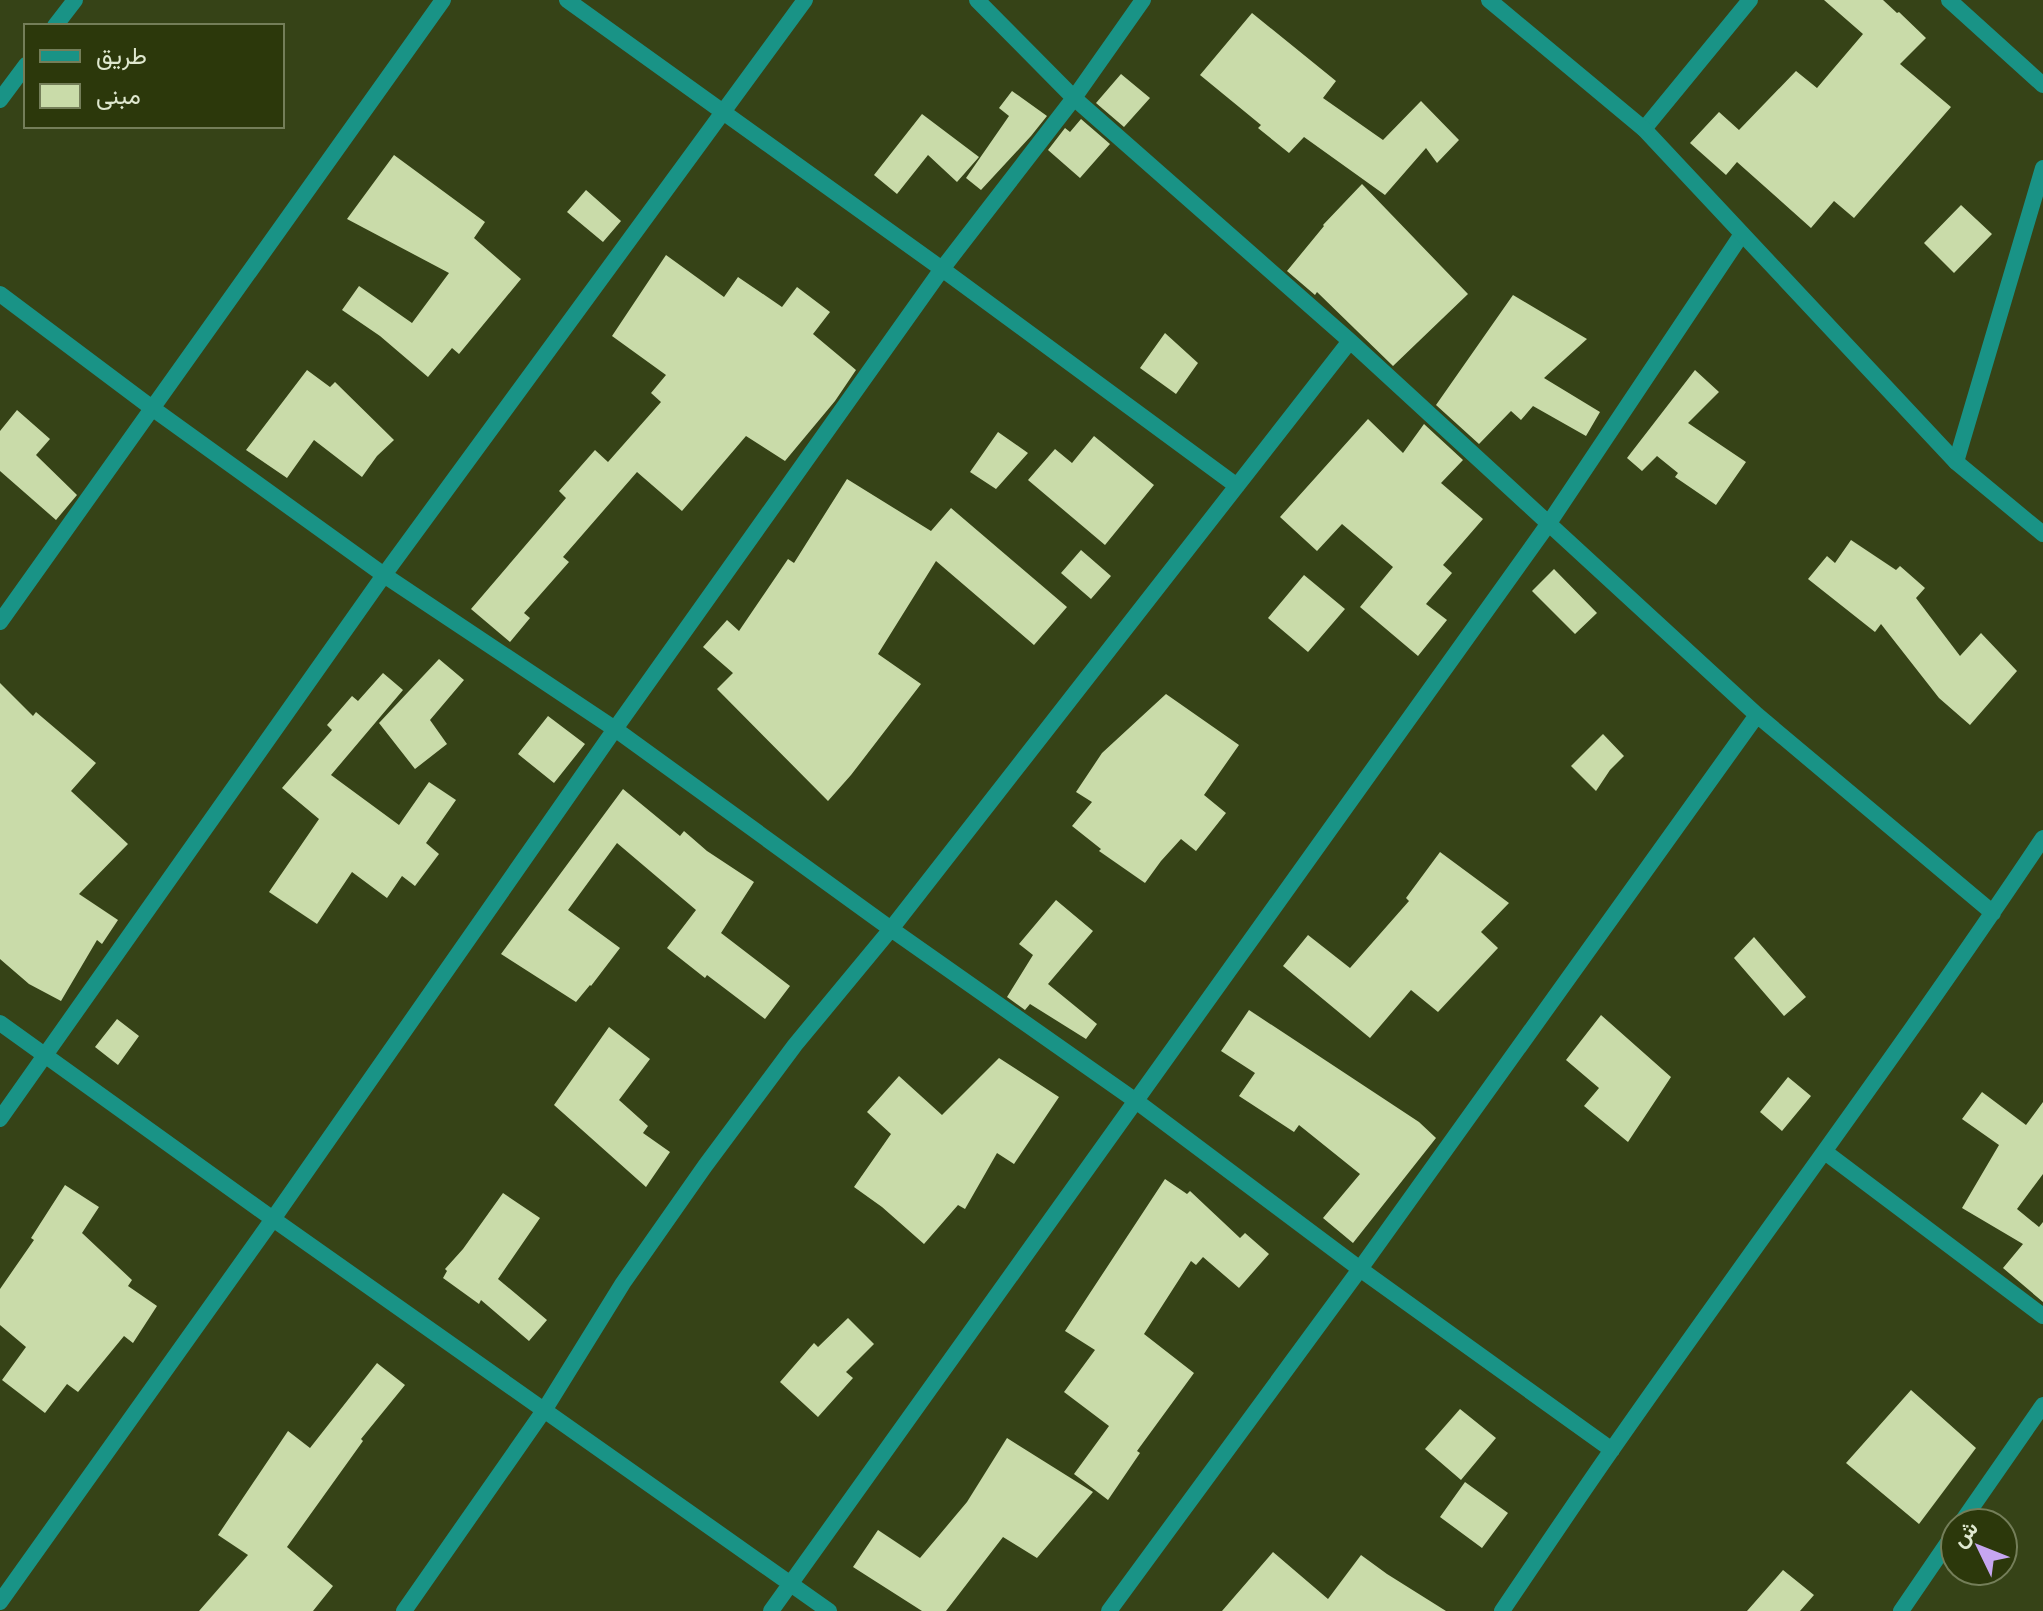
<svg xmlns="http://www.w3.org/2000/svg" width="2043" height="1611" viewBox="0 0 2043 1611" font-family="Commissioner,Vazirmatn,sans-serif">
  <style>
    .building { fill: #c9dba9 }
    .lines { fill: none; stroke-linecap: round; stroke-linejoin: round }
    .minor { stroke: #199386; stroke-width: 16 }
    .tertiary { stroke: #199386; stroke-width: 16 }
  </style>
  <rect width="100%" height="100%" fill="#364317"/>
  <path class="building" d="M 1824,0 L 1883,0 L 1897,13 L 1899,12 L 1926,38 L 1900,64 L 1951,107 L 1854,218 L 1834,201 L 1811,228 L 1737,162 L 1726,175 L 1690,143 L 1719,112 L 1739,130 L 1796,71 L 1817,88 L 1863,34 Z
    M 1252,13 L 1336,81 L 1323,98 L 1383,140 L 1421,101 L 1459,140 L 1437,163 L 1426,148 L 1385,195 L 1304,137 L 1289,153 L 1258,128 L 1261,125 L 1200,75 Z
    M 1121,74 L 1150,98 L 1124,127 L 1096,103 Z
    M 1012,91 L 1047,116 L 1031,136 L 981,190 L 966,178 L 1009,116 L 999,108 Z
    M 922,114 L 979,157 L 957,182 L 928,155 L 897,194 L 874,175 Z
    M 1081,119 L 1110,144 L 1080,178 L 1048,150 L 1065,128 L 1070,132 Z
    M 394,155 L 485,222 L 474,238 L 521,279 L 459,354 L 452,348 L 428,377 L 380,336 L 342,310 L 359,286 L 412,323 L 449,273 L 347,219 Z
    M 1362,184 L 1468,294 L 1393,366 L 1317,292 L 1315,295 L 1287,271 L 1324,226 L 1323,225 Z
    M 586,190 L 621,221 L 603,242 L 567,212 Z
    M 1961,205 L 1992,234 L 1954,273 L 1924,243 Z
    M 666,255 L 724,297 L 738,277 L 782,307 L 797,287 L 830,312 L 813,334 L 856,370 L 835,401 L 785,461 L 746,436 L 682,511 L 637,472 L 563,557 L 569,562 L 524,613 L 530,618 L 510,642 L 471,609 L 566,498 L 559,491 L 595,450 L 608,462 L 661,402 L 651,393 L 666,375 L 612,336 Z
    M 1513,295 L 1587,339 L 1544,378 L 1600,412 L 1586,436 L 1533,406 L 1521,420 L 1511,411 L 1479,444 L 1436,405 Z
    M 1165,333 L 1198,363 L 1176,394 L 1140,368 Z
    M 307,370 L 330,387 L 335,382 L 394,440 L 377,456 L 362,477 L 314,440 L 287,478 L 246,450 Z
    M 1695,370 L 1719,392 L 1688,423 L 1746,462 L 1716,505 L 1675,477 L 1678,473 L 1657,456 L 1642,471 L 1627,458 Z
    M 17,410 L 50,439 L 36,455 L 77,495 L 56,520 L 0,471 L 0,431 Z
    M 1368,419 L 1403,453 L 1424,424 L 1463,460 L 1441,483 L 1483,519 L 1443,565 L 1452,573 L 1426,604 L 1447,620 L 1418,656 L 1360,607 L 1393,567 L 1342,524 L 1317,551 L 1280,517 Z
    M 998,432 L 1028,453 L 996,489 L 970,472 Z
    M 1094,436 L 1154,485 L 1105,545 L 1028,480 L 1055,449 L 1072,463 Z
    M 847,479 L 931,531 L 951,508 L 1067,607 L 1034,645 L 936,561 L 878,654 L 921,684 L 851,775 L 828,801 L 717,689 L 733,673 L 703,647 L 727,620 L 739,631 L 788,559 L 794,563 Z
    M 1851,540 L 1896,570 L 1900,566 L 1925,588 L 1916,598 L 1960,656 L 1981,633 L 2017,671 L 1970,725 L 1939,698 L 1881,624 L 1875,632 L 1808,579 L 1827,556 L 1835,563 Z
    M 1081,550 L 1111,576 L 1091,599 L 1061,573 Z
    M 1554,569 L 1597,613 L 1575,634 L 1532,591 Z
    M 1304,575 L 1345,609 L 1308,652 L 1268,618 Z
    M 439,659 L 464,680 L 430,720 L 447,744 L 415,769 L 379,723 Z
    M 383,673 L 403,690 L 331,775 L 399,825 L 429,782 L 456,800 L 426,843 L 439,854 L 415,886 L 402,876 L 387,898 L 352,872 L 317,924 L 269,892 L 319,819 L 282,788 L 332,730 L 327,725 L 352,696 L 358,701 Z
    M 0,683 L 33,716 L 36,712 L 96,763 L 71,791 L 128,844 L 79,894 L 118,920 L 102,944 L 97,940 L 61,1001 L 29,984 L 0,959 Z
    M 1166,694 L 1239,745 L 1204,795 L 1226,813 L 1196,851 L 1181,839 L 1161,861 L 1145,883 L 1099,851 L 1101,849 L 1072,826 L 1092,802 L 1076,792 L 1102,753 Z
    M 548,716 L 585,744 L 554,783 L 518,754 Z
    M 1603,734 L 1624,756 L 1610,770 L 1596,791 L 1571,766 Z
    M 623,789 L 680,836 L 684,831 L 707,851 L 754,882 L 721,933 L 790,986 L 765,1019 L 707,975 L 705,978 L 667,948 L 696,910 L 617,843 L 568,910 L 620,948 L 591,986 L 590,985 L 576,1002 L 501,954 Z
    M 1440,852 L 1509,903 L 1481,932 L 1498,948 L 1438,1012 L 1411,990 L 1370,1038 L 1283,966 L 1308,935 L 1350,968 L 1409,901 L 1406,898 Z
    M 1056,900 L 1093,931 L 1048,984 L 1097,1024 L 1086,1039 L 1030,1004 L 1025,1010 L 1007,997 L 1033,955 L 1019,944 Z
    M 1754,937 L 1806,997 L 1784,1016 L 1734,958 Z
    M 1249,1010 L 1419,1122 L 1436,1138 L 1353,1243 L 1323,1218 L 1360,1174 L 1299,1125 L 1294,1132 L 1239,1096 L 1255,1073 L 1221,1051 Z
    M 1601,1015 L 1671,1077 L 1628,1142 L 1584,1106 L 1599,1088 L 1566,1060 Z
    M 117,1019 L 139,1036 L 118,1065 L 95,1047 Z
    M 609,1027 L 650,1059 L 619,1100 L 648,1126 L 643,1133 L 670,1152 L 646,1187 L 554,1105 Z
    M 999,1058 L 1059,1097 L 1014,1164 L 997,1153 L 965,1209 L 958,1205 L 924,1244 L 882,1207 L 854,1187 L 891,1134 L 867,1112 L 899,1076 L 942,1115 Z
    M 1788,1077 L 1811,1096 L 1782,1131 L 1760,1112 Z
    M 1982,1092 L 2026,1125 L 2043,1102 L 2043,1174 L 2017,1209 L 2039,1227 L 2043,1222 L 2043,1302 L 2003,1268 L 2023,1244 L 1962,1208 L 1999,1145 L 1962,1119 Z
    M 1165,1179 L 1187,1194 L 1190,1191 L 1240,1238 L 1245,1233 L 1269,1254 L 1239,1288 L 1203,1257 L 1196,1265 L 1191,1261 L 1144,1334 L 1194,1373 L 1137,1451 L 1140,1453 L 1108,1500 L 1074,1474 L 1109,1426 L 1064,1392 L 1095,1350 L 1065,1331 Z
    M 65,1185 L 99,1207 L 82,1233 L 132,1280 L 128,1286 L 157,1306 L 133,1343 L 124,1336 L 78,1392 L 67,1384 L 45,1413 L 2,1380 L 26,1347 L 0,1325 L 0,1289 L 34,1240 L 31,1238 Z
    M 503,1193 L 540,1218 L 498,1279 L 547,1320 L 529,1341 L 481,1300 L 479,1304 L 443,1278 L 447,1271 L 445,1269 L 463,1249 Z
    M 848,1318 L 874,1344 L 846,1372 L 853,1378 L 818,1417 L 780,1382 L 814,1343 L 818,1347 Z
    M 377,1363 L 405,1385 L 361,1439 L 363,1441 L 287,1547 L 333,1586 L 313,1611 L 199,1611 L 248,1555 L 218,1535 L 288,1431 L 310,1448 Z
    M 1911,1390 L 1976,1448 L 1919,1524 L 1846,1463 Z
    M 1460,1409 L 1496,1438 L 1461,1480 L 1425,1449 Z
    M 1007,1438 L 1093,1492 L 1037,1558 L 1003,1537 L 946,1611 L 922,1611 L 853,1567 L 878,1530 L 920,1558 L 967,1502 Z
    M 1465,1482 L 1508,1513 L 1482,1548 L 1440,1517 Z
    M 1273,1552 L 1328,1599 L 1361,1555 L 1387,1574 L 1446,1611 L 1222,1611 Z
    M 1783,1570 L 1814,1595 L 1800,1611 L 1747,1611 Z"/>
  <g class="lines">
    <path class="minor" d="M 567,0 L 942,269 L 1237,486
      M 977,0 L 1074,98 L 1350,341 L 1757,715 L 1993,913
      M 1949,0 L 2043,85
      M 55,26 L 75,0
      M 0,100 L 26,65
      M 1644,129 L 1750,0
      M 0,294 L 152,408 L 384,575 L 615,729 L 891,929 L 1136,1101 L 1360,1269 L 1612,1450
      M 1956,462 L 2043,168
      M 0,622 L 443,0
      M 0,1023 L 273,1219 L 829,1611
      M 0,1119 L 384,575 L 805,0
      M 1825,1152 L 2043,1316
      M 1961,1523 L 2043,1405
      M 0,1602 L 273,1219 L 615,729 L 942,269 L 1074,98 L 1143,0
      M 404,1611 L 545,1409 L 623,1283 L 705,1166 L 795,1045 L 891,929 L 1350,341
      M 771,1611 L 1549,523 L 1742,234
      M 1109,1611 L 1360,1269 L 1757,715
      M 1502,1611 C 1538,1558 1574,1504 1611,1451 C 1754,1246 1904,1046 2043,838
      M 1901,1611 L 1955,1532"/>
    <path class="tertiary" d="M 1489,0 L 1644,129 L 1956,462 L 2043,534"/>
  </g>
  <rect x="24" y="24" width="260" height="104" fill="#2c380b" stroke="#747e59" stroke-width="2"/>
  <rect x="40" y="50" width="40" height="12" fill="#199386" stroke="#747e59" stroke-width="2"/>
  <text x="96" y="64" font-size="24" fill="#dfe8cf">طريق</text>
  <rect x="40" y="84" width="40" height="24" fill="#c9dba9" stroke="#747e59" stroke-width="2"/>
  <text x="96" y="104" font-size="24" fill="#dfe8cf">مبنى</text>
  <g transform="translate(1979 1547) rotate(313)"><circle r="38" fill="#2c380b" stroke="#747e59" stroke-width="2"/>
  <path d="M0-6L14 30L0 20L-14 30Z" fill="#c6a6f0"/>
  <text y="-12" font-size="22" font-weight="bold" text-anchor="middle" fill="#dfe8cf">ش</text>
  </g>
</svg>
